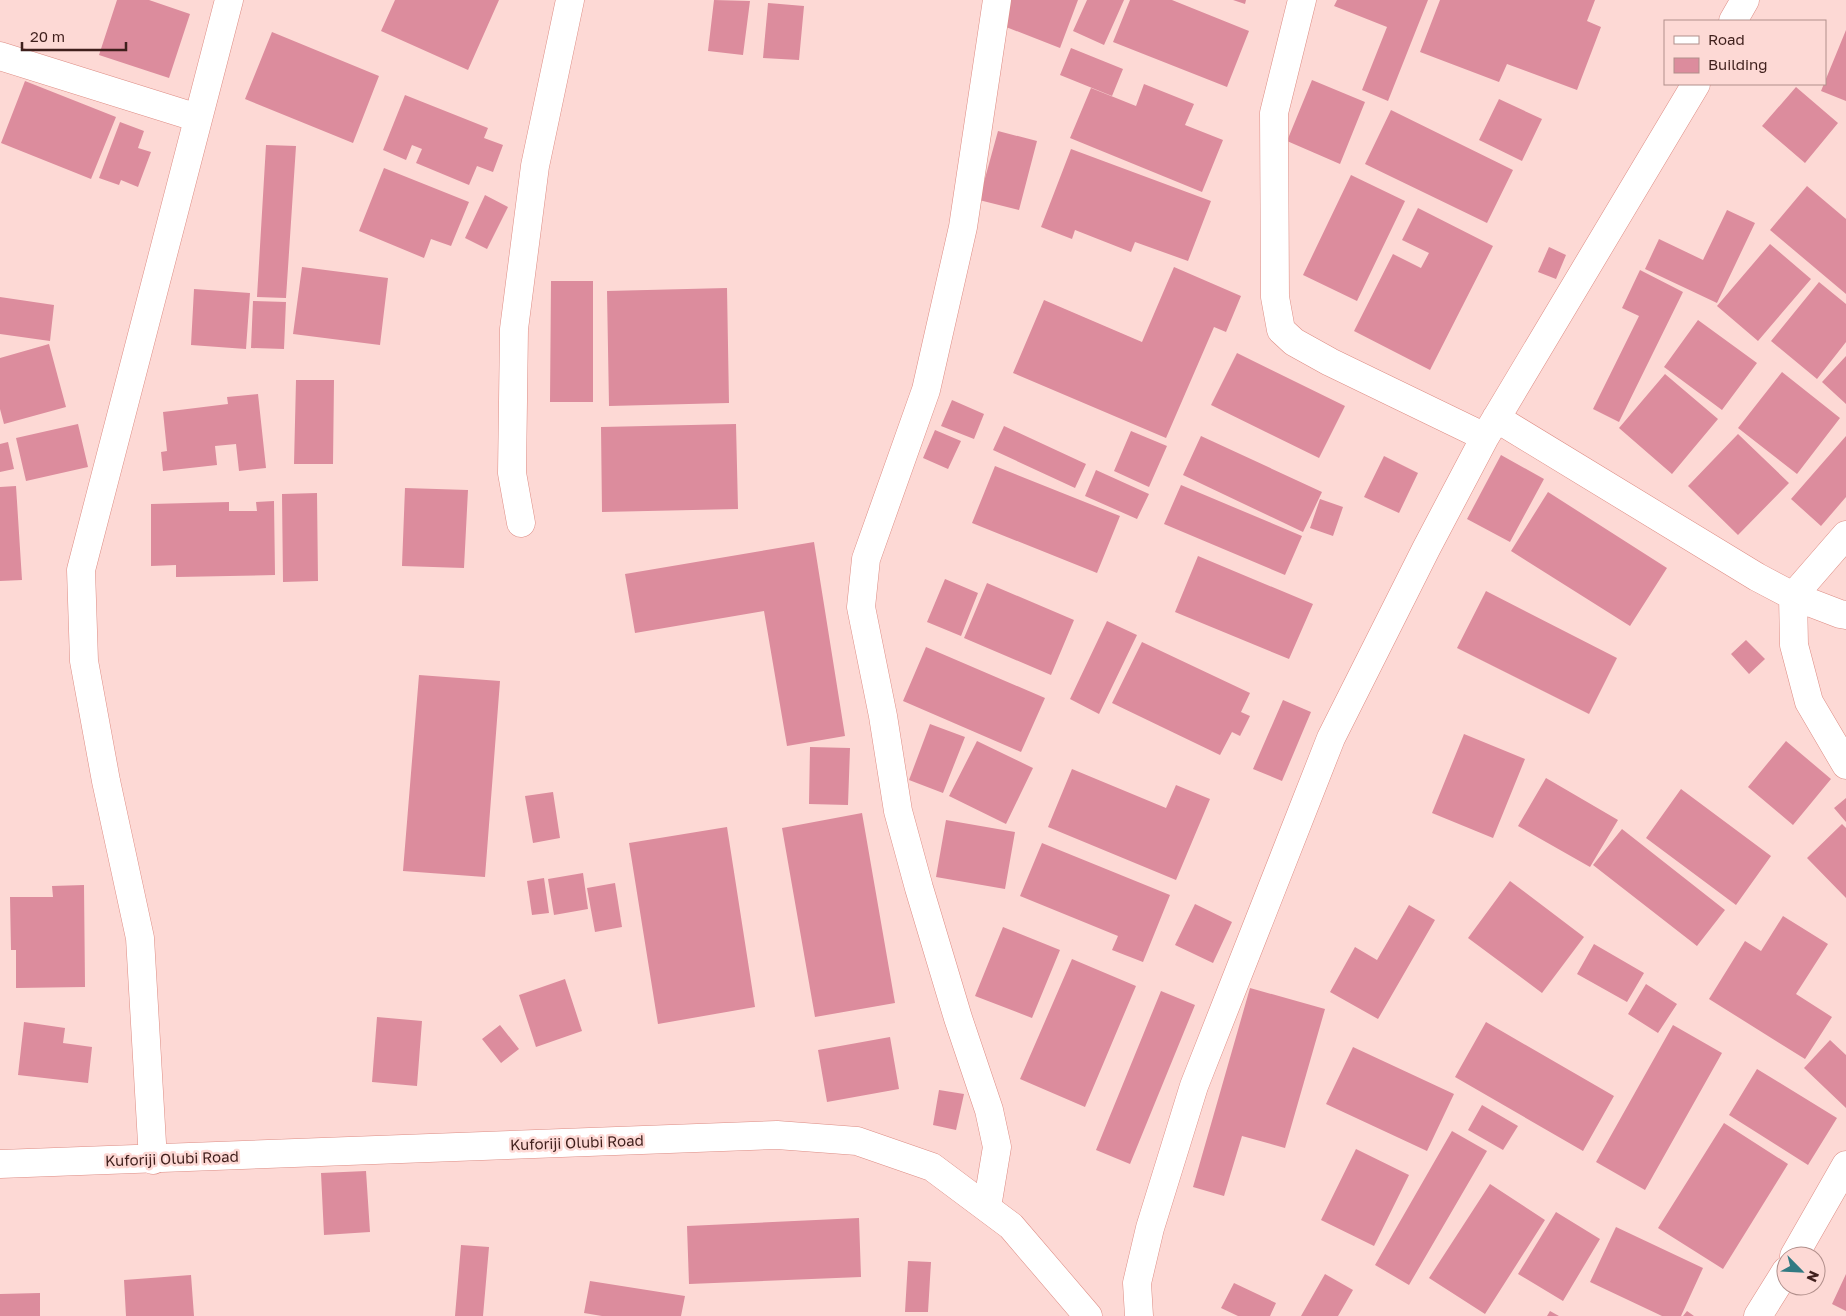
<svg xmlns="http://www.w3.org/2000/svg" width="1846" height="1316" viewBox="0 0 1846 1316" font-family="'Golos Text',sans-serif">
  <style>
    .building { fill: #dc8c9d }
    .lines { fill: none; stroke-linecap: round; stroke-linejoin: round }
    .minor-casing { stroke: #dd8c84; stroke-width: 29 }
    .tertiary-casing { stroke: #dd8c84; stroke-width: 29 }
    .minor { stroke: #fff; stroke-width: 28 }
    .tertiary { stroke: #fff; stroke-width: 28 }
    .labels { text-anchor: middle; stroke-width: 5; stroke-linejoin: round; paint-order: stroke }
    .street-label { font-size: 15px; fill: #3f1f1c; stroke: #fdd9d5 }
  </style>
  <rect width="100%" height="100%" fill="#fdd9d5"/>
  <path class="building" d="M 117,0 L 149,0 L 190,14 L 169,78 L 99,55 Z
    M 395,0 L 499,0 L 468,70 L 381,31 Z
    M 714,0 L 750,1 L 743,55 L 708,51 Z
    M 1011,0 L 1078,0 L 1060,48 L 1001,25 Z
    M 1087,0 L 1124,0 L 1104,45 L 1073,31 Z
    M 1130,0 L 1172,0 L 1249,31 L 1227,87 L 1113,42 Z
    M 1233,0 L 1246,0 L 1245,4 Z
    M 1337,0 L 1428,0 L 1388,101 L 1362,90 L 1387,27 L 1334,6 Z
    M 1440,0 L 1595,0 L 1587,21 L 1601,27 L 1577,90 L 1507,64 L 1499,82 L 1420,52 Z
    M 768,3 L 804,6 L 799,60 L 763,58 Z
    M 1846,30 L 1846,101 L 1821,91 Z
    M 272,32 L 379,76 L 353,143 L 245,99 Z
    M 1071,48 L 1123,69 L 1112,96 L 1060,75 Z
    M 1312,80 L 1365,102 L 1340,164 L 1287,141 Z
    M 25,81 L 116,117 L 91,179 L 1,143 Z
    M 1144,84 L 1194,104 L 1185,125 L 1223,140 L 1202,192 L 1070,138 L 1091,88 L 1136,106 Z
    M 1796,87 L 1838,123 L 1805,163 L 1762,126 Z
    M 405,95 L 488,128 L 484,138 L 503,145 L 493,172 L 477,166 L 469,185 L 416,163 L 422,149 L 412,145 L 406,160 L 383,150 Z
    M 1499,99 L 1542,119 L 1522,161 L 1479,140 Z
    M 1391,110 L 1513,170 L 1487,223 L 1365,164 Z
    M 120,122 L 144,131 L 138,148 L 151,152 L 138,187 L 121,180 L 119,185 L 99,178 Z
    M 998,131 L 1037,141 L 1019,210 L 979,200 Z
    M 266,145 L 296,146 L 286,298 L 257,297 Z
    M 1071,149 L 1211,201 L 1188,261 L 1135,242 L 1131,252 L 1075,230 L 1072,239 L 1041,227 Z
    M 384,168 L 469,202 L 451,246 L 431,239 L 424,258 L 359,231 Z
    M 1351,175 L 1405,201 L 1357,301 L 1303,275 Z
    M 1807,186 L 1846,219 L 1846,294 L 1770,230 Z
    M 485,195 L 508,207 L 487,249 L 465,238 Z
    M 1418,208 L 1493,246 L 1430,370 L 1354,331 L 1393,254 L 1421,268 L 1429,253 L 1402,240 Z
    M 1727,210 L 1755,223 L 1717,303 L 1645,269 L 1659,239 L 1703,260 Z
    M 1770,244 L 1811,279 L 1758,341 L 1717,306 Z
    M 1549,247 L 1566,255 L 1556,279 L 1538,272 Z
    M 302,267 L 388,278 L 380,345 L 293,334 Z
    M 1174,267 L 1241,296 L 1226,332 L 1214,327 L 1166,438 L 1013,373 L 1044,300 L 1142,342 Z
    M 1640,270 L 1683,292 L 1619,422 L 1593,409 L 1639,316 L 1622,308 Z
    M 551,281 L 593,281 L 593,402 L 550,402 Z
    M 1819,282 L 1846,304 L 1846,342 L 1817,379 L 1771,341 Z
    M 727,288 L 729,403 L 609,406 L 607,291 Z
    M 194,289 L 250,293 L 246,349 L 191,345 Z
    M 0,297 L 54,305 L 50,341 L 0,334 Z
    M 253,301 L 286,302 L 284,349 L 251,348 Z
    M 1698,320 L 1757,363 L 1722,410 L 1664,367 Z
    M 49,344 L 66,407 L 4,424 L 0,409 L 0,358 Z
    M 1237,353 L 1345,406 L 1319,458 L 1211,405 Z
    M 1846,356 L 1846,404 L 1822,382 Z
    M 1782,372 L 1840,418 L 1797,474 L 1738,428 Z
    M 1665,374 L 1718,419 L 1672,474 L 1619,428 Z
    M 296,380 L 334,380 L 333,464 L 294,464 Z
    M 258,394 L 266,468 L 239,471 L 236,444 L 215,446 L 217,465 L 163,471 L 161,452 L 167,451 L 163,412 L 228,404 L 227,397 Z
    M 952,400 L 984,414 L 974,439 L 941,426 Z
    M 78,424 L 88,467 L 26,481 L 16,438 Z
    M 736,424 L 738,509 L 602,512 L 601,427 Z
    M 1004,426 L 1086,464 L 1075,488 L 993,450 Z
    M 935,430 L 961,441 L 948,469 L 923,458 Z
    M 1131,431 L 1167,446 L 1149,487 L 1114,471 Z
    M 1738,434 L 1789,483 L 1738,535 L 1688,486 Z
    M 1201,436 L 1322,492 L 1303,532 L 1183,475 Z
    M 1846,436 L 1846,497 L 1821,526 L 1791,499 Z
    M 8,442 L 14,469 L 0,472 L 0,444 Z
    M 1501,455 L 1544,479 L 1510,542 L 1467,519 Z
    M 1384,456 L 1418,473 L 1399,513 L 1364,497 Z
    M 995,466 L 1120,516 L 1097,573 L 972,523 Z
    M 1096,470 L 1149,494 L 1137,519 L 1085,496 Z
    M 1181,485 L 1302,536 L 1285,575 L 1164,524 Z
    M 16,486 L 22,580 L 0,581 L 0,487 Z
    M 405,488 L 468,490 L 464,568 L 402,566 Z
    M 1548,492 L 1667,568 L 1630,626 L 1511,551 Z
    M 317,493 L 318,581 L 283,582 L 282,494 Z
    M 1320,499 L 1343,507 L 1333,536 L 1310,528 Z
    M 274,501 L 275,575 L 176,577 L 176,565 L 151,566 L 151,504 L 229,502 L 229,511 L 257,511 L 256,502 Z
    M 814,542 L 845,736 L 787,746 L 764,611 L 635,633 L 625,574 Z
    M 1198,556 L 1313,604 L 1289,659 L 1175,612 Z
    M 945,579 L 978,593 L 961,636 L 927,622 Z
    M 987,583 L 1074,620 L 1051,675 L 964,638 Z
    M 1486,591 L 1617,658 L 1589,714 L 1457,648 Z
    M 1107,621 L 1137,635 L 1099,714 L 1070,699 Z
    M 1746,640 L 1765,659 L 1749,674 L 1731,654 Z
    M 1142,642 L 1250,693 L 1241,712 L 1250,716 L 1240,736 L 1232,732 L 1220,755 L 1112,703 Z
    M 926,647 L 1045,698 L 1021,752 L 903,701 Z
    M 419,675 L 500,681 L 485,877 L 403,871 Z
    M 1283,700 L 1311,712 L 1282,781 L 1253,769 Z
    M 930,724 L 965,737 L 943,793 L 909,780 Z
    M 1464,734 L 1525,759 L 1493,838 L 1432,813 Z
    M 977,741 L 1033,768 L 1006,824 L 949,796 Z
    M 1786,741 L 1831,779 L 1793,825 L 1748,787 Z
    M 810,747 L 850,748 L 848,805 L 809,804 Z
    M 1072,769 L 1166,808 L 1176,785 L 1210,799 L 1176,880 L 1048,827 Z
    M 1546,778 L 1618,820 L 1590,867 L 1518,826 Z
    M 1681,789 L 1771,856 L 1736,905 L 1646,838 Z
    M 553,792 L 560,838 L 533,843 L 525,796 Z
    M 1846,798 L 1846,822 L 1834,808 Z
    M 862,813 L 895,1003 L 815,1017 L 782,828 Z
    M 946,820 L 1015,832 L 1005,889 L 936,877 Z
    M 1842,824 L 1846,828 L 1846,898 L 1807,858 Z
    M 727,827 L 755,1007 L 658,1024 L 629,843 Z
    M 1622,829 L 1725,910 L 1697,946 L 1593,865 Z
    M 1042,843 L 1170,895 L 1143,962 L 1112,950 L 1118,936 L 1020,896 Z
    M 583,873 L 588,909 L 554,915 L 548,879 Z
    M 544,878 L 549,913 L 532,915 L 527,881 Z
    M 1510,881 L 1584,937 L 1542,993 L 1468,938 Z
    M 615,883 L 622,927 L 595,932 L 587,888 Z
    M 84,885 L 85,987 L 16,988 L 16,950 L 11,950 L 10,897 L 53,897 L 52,886 Z
    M 1195,904 L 1232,922 L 1213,963 L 1175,945 Z
    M 1409,905 L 1435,920 L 1378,1019 L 1330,992 L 1355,947 L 1377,960 Z
    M 1783,916 L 1828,944 L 1796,994 L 1832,1017 L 1805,1059 L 1709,999 L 1745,941 L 1761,951 Z
    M 1003,927 L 1060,950 L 1032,1018 L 975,996 Z
    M 1594,944 L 1644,973 L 1627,1002 L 1577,974 Z
    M 1072,959 L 1136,986 L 1085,1107 L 1020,1079 Z
    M 565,979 L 582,1031 L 536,1047 L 519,995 Z
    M 1646,984 L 1677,1004 L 1658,1033 L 1628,1014 Z
    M 1250,988 L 1325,1009 L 1285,1148 L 1242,1136 L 1224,1196 L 1193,1187 Z
    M 1161,991 L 1195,1005 L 1130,1164 L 1096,1150 Z
    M 377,1017 L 422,1021 L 417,1086 L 372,1082 Z
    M 24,1022 L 65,1028 L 63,1043 L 92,1047 L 88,1083 L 18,1075 Z
    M 1486,1022 L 1614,1096 L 1583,1151 L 1455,1077 Z
    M 500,1025 L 519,1049 L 501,1063 L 482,1039 Z
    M 1673,1025 L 1722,1053 L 1645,1190 L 1596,1162 Z
    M 890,1037 L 899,1089 L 827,1102 L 818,1050 Z
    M 1830,1040 L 1846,1055 L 1846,1108 L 1804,1068 Z
    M 1353,1047 L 1454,1094 L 1427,1151 L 1326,1104 Z
    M 1757,1069 L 1837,1118 L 1808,1165 L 1729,1115 Z
    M 939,1090 L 964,1094 L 956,1130 L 933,1125 Z
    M 1482,1105 L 1518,1126 L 1503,1150 L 1468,1130 Z
    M 1724,1123 L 1788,1164 L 1723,1269 L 1658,1228 Z
    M 1452,1131 L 1487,1151 L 1409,1285 L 1375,1265 Z
    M 1356,1149 L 1409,1175 L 1374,1246 L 1321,1220 Z
    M 366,1171 L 370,1232 L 324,1235 L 321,1173 Z
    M 1490,1184 L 1545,1220 L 1485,1314 L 1429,1278 Z
    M 1556,1212 L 1600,1239 L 1563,1301 L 1518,1274 Z
    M 859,1218 L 861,1277 L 689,1284 L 687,1226 Z
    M 1616,1227 L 1703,1268 L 1681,1316 L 1662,1316 L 1590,1282 Z
    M 461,1245 L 489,1247 L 483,1316 L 455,1316 Z
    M 908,1261 L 931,1262 L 928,1312 L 905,1312 Z
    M 1325,1274 L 1353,1290 L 1338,1316 L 1301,1316 Z
    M 1846,1274 L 1846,1311 L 1832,1304 Z
    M 191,1275 L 194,1316 L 126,1316 L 124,1280 Z
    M 590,1281 L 685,1296 L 681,1316 L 602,1316 L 584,1313 Z
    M 1234,1283 L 1276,1303 L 1270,1316 L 1238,1316 L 1221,1308 Z
    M 40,1293 L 40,1316 L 0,1316 L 0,1294 Z
    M 1550,1311 L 1559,1316 L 1547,1316 Z
    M 1687,1311 L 1694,1316 L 1683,1316 Z"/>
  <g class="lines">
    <g class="minor-casing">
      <path id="minor" d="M 1302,0 L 1274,113 L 1275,297 L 1281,330 L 1294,342 L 1330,362 L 1485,437
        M 1733,21 L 1745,0
        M 0,56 L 198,118
        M 1496,418 L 1757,577 L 1793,596 L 1840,614 L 1846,615
        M 521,523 L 512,473 L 514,329 L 535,166 L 570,0
        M 1846,535 L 1793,596 L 1794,645 L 1809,702 L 1846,765
        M 153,1160 L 140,938 L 106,781 L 84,661 L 81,570 L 229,0
        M 987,1207 L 997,1147 L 989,1110 L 958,1018 L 919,888 L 898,811 L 883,716 L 861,607 L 866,559 L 926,390 L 963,227 L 997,0
        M 1794,1256 L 1846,1165
        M 1139,1316 L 1137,1283 L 1150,1228 L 1194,1086 L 1331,738 L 1426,549 L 1485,437 L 1696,84
        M 1758,1316 L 1786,1271"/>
    </g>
    <g class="tertiary-casing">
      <path id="tertiary" d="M 0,1164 L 777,1135 L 857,1141 L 932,1167 L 1011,1226 L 1088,1316"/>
    </g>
    <use href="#minor" class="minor"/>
    <use href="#tertiary" class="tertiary"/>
  </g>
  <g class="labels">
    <g class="street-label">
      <text transform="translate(577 1143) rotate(-2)" y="5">Kuforiji Olubi Road</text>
      <text transform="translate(172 1159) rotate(-2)" y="5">Kuforiji Olubi Road</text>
    </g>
  </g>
  <rect x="1664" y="20" width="162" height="65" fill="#fdd9d5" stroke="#b18f8b"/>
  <rect x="1674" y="36" width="25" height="8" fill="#ffffff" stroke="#b18f8b"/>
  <text x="1708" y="45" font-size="15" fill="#3f1f1c">Road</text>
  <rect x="1674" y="58" width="25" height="15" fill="#dc8c9d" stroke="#b18f8b"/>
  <text x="1708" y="70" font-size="15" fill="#3f1f1c">Building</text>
  <g transform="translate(1801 1271) rotate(114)"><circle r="24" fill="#fdd9d5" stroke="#b18f8b"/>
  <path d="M0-4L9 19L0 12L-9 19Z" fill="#327a82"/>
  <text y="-8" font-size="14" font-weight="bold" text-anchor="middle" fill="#3f1f1c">N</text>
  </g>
  <path d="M22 42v8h104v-8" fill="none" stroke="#3f1f1c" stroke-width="2.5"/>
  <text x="30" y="42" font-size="15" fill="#3f1f1c" stroke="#fdd9d5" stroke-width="4" paint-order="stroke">20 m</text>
</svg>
